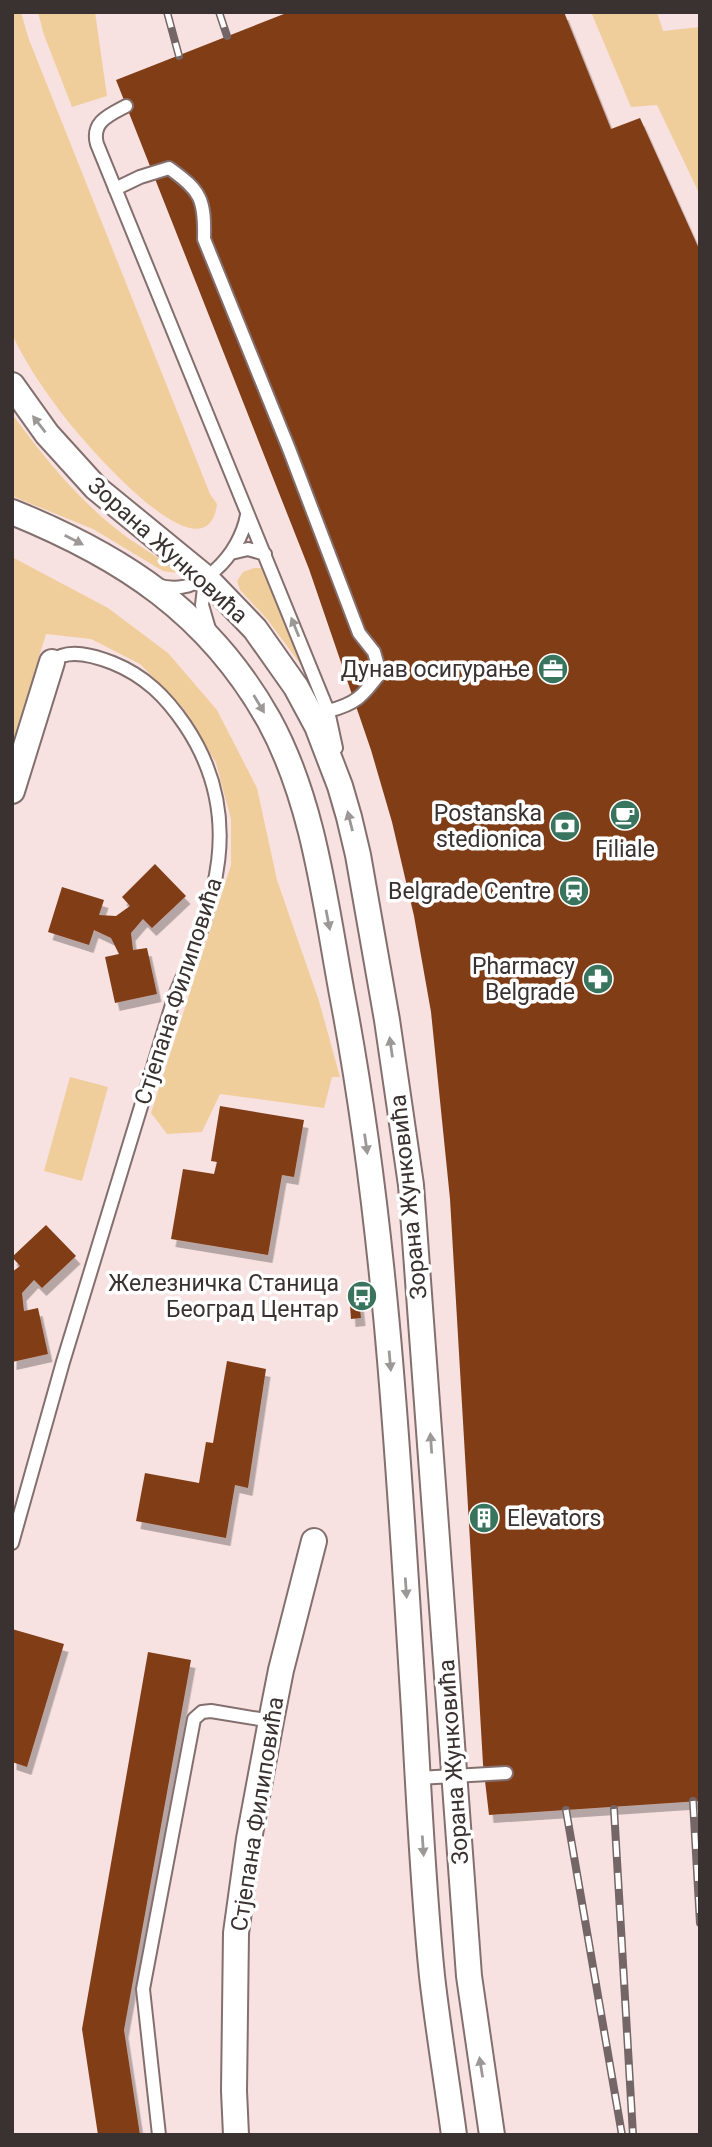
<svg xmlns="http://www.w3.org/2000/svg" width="712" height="2147" viewBox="0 0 712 2147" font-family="Roboto,sans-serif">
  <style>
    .green { fill: #f0ce9b }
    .building { fill: #813e18; filter: url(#shadow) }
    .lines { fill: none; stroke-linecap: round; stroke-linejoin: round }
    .service-casing { stroke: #846f6f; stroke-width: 16 }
    .minor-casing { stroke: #846f6f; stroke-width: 28 }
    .service { stroke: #fff; stroke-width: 12 }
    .minor { stroke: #fff; stroke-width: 24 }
    .rail-casing { stroke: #746666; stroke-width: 8 }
    .rail { stroke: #fff; stroke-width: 5; stroke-dasharray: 16; stroke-linecap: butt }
    .oneway { fill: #9c9898 }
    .labels { text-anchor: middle; stroke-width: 7; stroke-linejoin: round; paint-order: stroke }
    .street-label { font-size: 23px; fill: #3a3131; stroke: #fff }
    .poi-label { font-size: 23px; fill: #3a3131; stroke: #fff; text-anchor: end }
  </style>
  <defs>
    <filter id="shadow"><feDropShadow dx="4.5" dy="8" stdDeviation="0" flood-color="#0004"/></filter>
  </defs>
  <rect width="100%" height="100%" fill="#f8e1e1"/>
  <path class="green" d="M 12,12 L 21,12 L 28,37 L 210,494 L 217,504 C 206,589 73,430 57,407 C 40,384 24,360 12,334 Z
    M 38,12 L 95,12 L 107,96 L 72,107 L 44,35 Z
    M 591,12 L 657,12 L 663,31 L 700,27 L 700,195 L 657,105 L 631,107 Z
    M 12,414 C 43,456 75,496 115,528 C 134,544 159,556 177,573 L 163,571 L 93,529 L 12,496 Z
    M 12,557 L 108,608 L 168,653 L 217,710 L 257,788 L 277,880 L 319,1001 L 340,1077 L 332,1077 L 324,1108 L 220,1094 L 202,1132 L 167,1134 L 151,1113 L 231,865 L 231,819 L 216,763 L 183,708 L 140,664 L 91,639 L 46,634 L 12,745 Z
    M 254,568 L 264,568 L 310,677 L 267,619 L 240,590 L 237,581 L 243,572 Z
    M 70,1077 L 108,1087 L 82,1181 L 44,1171 Z"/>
  <path class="building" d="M 289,12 L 564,12 L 611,129 L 640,118 L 700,251 L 700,1801 L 489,1815 L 483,1764 L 450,1199 L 431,1012 L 414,916 L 392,822 L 371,750 L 309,569 L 116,80 Z
    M 155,864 L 186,896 L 152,928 L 143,919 L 131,933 L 133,950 L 147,948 L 157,994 L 115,1003 L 105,957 L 119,954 L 111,938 L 94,930 L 89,945 L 48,932 L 62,887 L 104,900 L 99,915 L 116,916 L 130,906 L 122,897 Z
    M 220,1106 L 304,1120 L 294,1177 L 282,1175 L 268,1255 L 171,1239 L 183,1169 L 214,1174 L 217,1162 L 211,1161 Z
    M 46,1225 L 76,1256 L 42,1288 L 34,1280 L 22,1293 L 24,1311 L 38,1308 L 48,1354 L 12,1362 L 12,1272 L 20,1266 L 12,1257 Z
    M 358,1290 L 361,1318 L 351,1319 L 349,1291 Z
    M 227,1361 L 266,1369 L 248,1488 L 235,1485 L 226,1538 L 136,1521 L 145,1473 L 199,1483 L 206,1442 L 213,1443 Z
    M 12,1629 L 64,1644 L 27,1767 L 12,1762 Z
    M 148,1652 L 191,1660 L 124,2030 L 140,2135 L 98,2135 L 82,2029 Z"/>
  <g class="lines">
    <g class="service-casing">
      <path id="service" d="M 126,106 C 109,115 91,122 97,144 L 328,711 L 336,748
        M 115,189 L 140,177 L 169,168 C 201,191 205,199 204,239 L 289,449 L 359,633 L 374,652 L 380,673 C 363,696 356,704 328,711
        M 231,553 L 248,549 L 265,554
        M 205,579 L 202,605 L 209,629
        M 157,585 C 200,599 240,554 247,515
        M 12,1543 L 63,1362 L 175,995 C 215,903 247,817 185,725 C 166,697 145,676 113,663 C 95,656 67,647 52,662
        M 418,1778 L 506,1773
        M 159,2135 L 143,1989 L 194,1719 L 202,1712 L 211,1711 L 271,1721"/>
    </g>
    <g class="minor-casing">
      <path id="minor" d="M 12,385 L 47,434 L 96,488 L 206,578 L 255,629 L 296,687 L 317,726 L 340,786 L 349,817 L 358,855 L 387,1020 L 411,1185 L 469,1976 L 492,2135
        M 12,512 C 123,557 209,613 269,720 C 314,802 325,902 342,994 C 387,1230 399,1471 414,1710 C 419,1799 423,1888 432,1976 C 438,2029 447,2082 454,2135
        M 12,791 L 52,662
        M 236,2135 L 234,2091 L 236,1933 L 249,1839 L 271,1721 L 281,1670 L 314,1541"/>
    </g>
    <use href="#service" class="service"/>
    <use href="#minor" class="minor"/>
    <g class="rail-casing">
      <path id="rail" d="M 167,12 L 179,56
        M 219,12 L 227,36
        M 693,1801 L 700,1923
        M 614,1809 L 633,2135
        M 566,1810 L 622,2135"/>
    </g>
    <use href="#rail" class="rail"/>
  </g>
  <defs><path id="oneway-solid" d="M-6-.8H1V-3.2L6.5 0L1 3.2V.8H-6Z" transform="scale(1.75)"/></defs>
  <g class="oneway">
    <use href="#oneway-solid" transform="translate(39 424) rotate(-128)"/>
    <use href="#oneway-solid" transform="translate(74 540) rotate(27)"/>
    <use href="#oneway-solid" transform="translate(295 627) rotate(-112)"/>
    <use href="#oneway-solid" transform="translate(259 704) rotate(59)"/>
    <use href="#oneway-solid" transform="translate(350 821) rotate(-104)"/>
    <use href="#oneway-solid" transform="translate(328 920) rotate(79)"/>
    <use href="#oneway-solid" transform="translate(391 1047) rotate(-98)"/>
    <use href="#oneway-solid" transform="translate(366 1144) rotate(82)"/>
    <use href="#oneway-solid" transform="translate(390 1361) rotate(85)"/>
    <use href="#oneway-solid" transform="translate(431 1443) rotate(-94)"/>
    <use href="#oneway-solid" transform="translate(406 1588) rotate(86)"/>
    <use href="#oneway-solid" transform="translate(423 1846) rotate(86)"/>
    <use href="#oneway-solid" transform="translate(481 2067) rotate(-99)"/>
  </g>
  <defs>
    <g id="office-disc" transform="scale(1.575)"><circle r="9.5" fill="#39745e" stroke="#fff"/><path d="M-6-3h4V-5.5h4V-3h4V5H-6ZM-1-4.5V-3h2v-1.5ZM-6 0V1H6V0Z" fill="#fff"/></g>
    <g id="cafe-disc" transform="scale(1.575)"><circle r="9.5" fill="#39745e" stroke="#fff"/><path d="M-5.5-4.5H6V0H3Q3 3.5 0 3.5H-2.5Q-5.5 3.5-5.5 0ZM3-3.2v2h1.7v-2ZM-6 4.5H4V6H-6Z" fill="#fff"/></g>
    <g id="bank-disc" transform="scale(1.575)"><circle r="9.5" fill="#39745e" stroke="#fff"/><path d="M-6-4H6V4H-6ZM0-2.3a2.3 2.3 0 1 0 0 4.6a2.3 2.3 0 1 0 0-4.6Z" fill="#fff"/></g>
    <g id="station-disc" transform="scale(1.575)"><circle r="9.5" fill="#39745e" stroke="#fff"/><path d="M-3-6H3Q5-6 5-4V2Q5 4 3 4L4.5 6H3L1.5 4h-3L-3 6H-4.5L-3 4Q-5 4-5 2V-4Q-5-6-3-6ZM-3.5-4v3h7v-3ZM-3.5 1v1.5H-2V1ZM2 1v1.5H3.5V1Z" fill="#fff"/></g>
    <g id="pharmacy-disc" transform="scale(1.575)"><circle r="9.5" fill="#39745e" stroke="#fff"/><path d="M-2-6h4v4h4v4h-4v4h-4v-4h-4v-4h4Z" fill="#fff"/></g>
    <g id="bus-disc" transform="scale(1.575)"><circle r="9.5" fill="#39745e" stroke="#fff"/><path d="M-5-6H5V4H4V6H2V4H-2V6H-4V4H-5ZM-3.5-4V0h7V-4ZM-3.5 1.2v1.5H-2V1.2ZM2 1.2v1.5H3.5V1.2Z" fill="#fff"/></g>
    <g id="building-disc" transform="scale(1.575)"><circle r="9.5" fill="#39745e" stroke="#fff"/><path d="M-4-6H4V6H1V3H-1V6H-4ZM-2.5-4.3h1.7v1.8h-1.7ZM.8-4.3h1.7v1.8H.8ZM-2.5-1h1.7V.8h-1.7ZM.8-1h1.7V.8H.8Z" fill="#fff"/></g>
  </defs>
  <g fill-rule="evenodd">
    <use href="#office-disc" x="553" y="669"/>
    <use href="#cafe-disc" x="625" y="815"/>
    <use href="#bank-disc" x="565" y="826"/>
    <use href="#station-disc" x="574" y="891"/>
    <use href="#pharmacy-disc" x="598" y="979"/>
    <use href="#bus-disc" x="362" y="1296"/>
    <use href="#building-disc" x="484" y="1518"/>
  </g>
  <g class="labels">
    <g class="street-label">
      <text transform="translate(168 550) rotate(42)" y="8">Зорана Жунковића</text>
      <text transform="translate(178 991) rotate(-72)" y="8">Стјепана Филиповића</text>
      <text transform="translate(408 1197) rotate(-96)" y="8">Зорана Жунковића</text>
      <text transform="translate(453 1762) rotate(-94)" y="8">Зорана Жунковића</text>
      <text transform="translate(257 1814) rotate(-81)" y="8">Стјепана Филиповића</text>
    </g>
    <g class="poi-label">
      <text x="530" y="677">Дунав осигурање</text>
      <text x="542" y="821">Postanska<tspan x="542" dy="26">stedionica</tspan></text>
      <text x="625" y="857" text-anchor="middle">Filiale</text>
      <text x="551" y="899">Belgrade Centre</text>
      <text x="575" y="974">Pharmacy<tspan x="575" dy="26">Belgrade</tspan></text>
      <text x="339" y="1291">Железничка Станица<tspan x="339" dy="26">Београд Центар</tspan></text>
      <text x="507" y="1526" text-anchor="start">Elevators</text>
    </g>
  </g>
  <rect width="712" height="2147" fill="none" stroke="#3a3131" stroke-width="28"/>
</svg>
